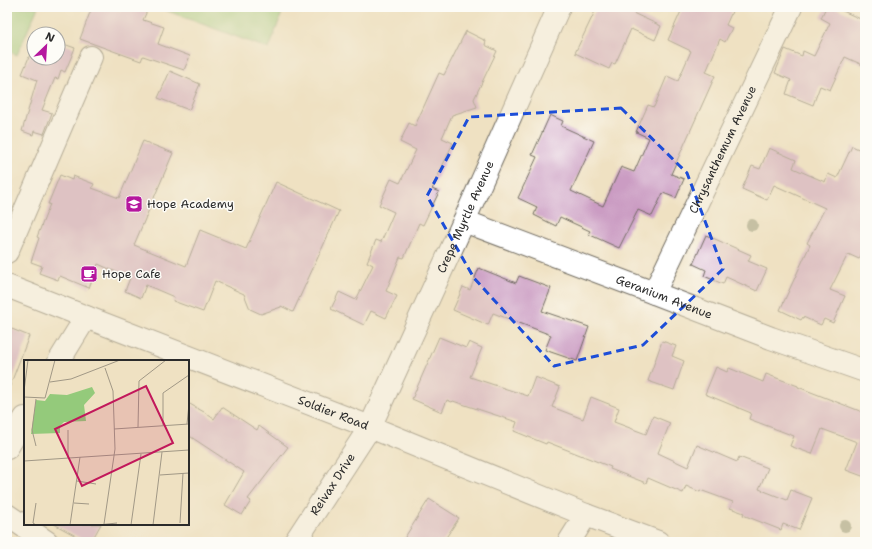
<svg xmlns="http://www.w3.org/2000/svg" width="872" height="549" viewBox="0 0 872 549" font-family="'Shantell Sans',sans-serif">
  <style>
    .green { fill: #94ca7b; stroke: #607a53 }
    .building { fill: #cb9cc3 }
    .lines { fill: none; stroke-linecap: round; stroke-linejoin: round }
    .minor-casing { stroke: #706b60; stroke-width: 24 }
    .major-casing { stroke: #706b60; stroke-width: 24 }
    .minor { stroke: #fff; stroke-width: 22 }
    .major { stroke: #fff; stroke-width: 22 }
    .tree { fill: #94977c }
    .marked { fill: none; stroke: #1d4ed8; stroke-width: 3; stroke-dasharray: 8 5; stroke-linejoin: round }
    .labels { text-anchor: middle; stroke-width: 3; stroke-linejoin: round; paint-order: stroke }
    .street-label { font-size: 12px; fill: #2b2b2b; stroke: #fdfcf7 }
    .poi-label { font-size: 12px; fill: #2b2b2b; stroke: #fdfcf7; text-anchor: start }
    .inset-road { fill: none; stroke: #a19886; stroke-width: 1 }
    .view { fill: #c2185b; fill-opacity: 0.15; stroke: #c2185b; stroke-width: 2 }
    .inset-edge { fill: none; stroke: #2b2b2b; stroke-width: 2 }
  </style>
  <rect width="100%" height="100%" fill="#fdfcf7"/>
  <filter id="ink" filterUnits="userSpaceOnUse"><feTurbulence type="fractalNoise" baseFrequency=".025" numOctaves="2"/><feDisplacementMap in="SourceGraphic" scale="8" xChannelSelector="R" yChannelSelector="G"/><feConvolveMatrix kernelMatrix="1 2 1 2 8 2 1 2 1" color-interpolation-filters="sRGB"/></filter>
  <filter id="wash" filterUnits="userSpaceOnUse"><feTurbulence type="fractalNoise" baseFrequency=".012" numOctaves="4" result="noise"/><feDisplacementMap in="SourceGraphic" scale="16" xChannelSelector="R" yChannelSelector="G"/><feGaussianBlur stdDeviation="0.9" result="paint"/><feColorMatrix in="noise" values="0 0 0 0 0 0 0 0 0 0 0 0 0 0 0 0 0 1.4 0 .05"/><feComposite in="paint" operator="in"/></filter>
  <g filter="url(#wash)">
    <rect width="100%" height="100%" fill="#efe1c2"/>
    <path class="green" d="M 7,7 L 38,7 L 17,55 L 7,50 Z
      M 157,7 L 284,7 L 269,49 Z"/>
    <g id="blocks">
      <path class="building" d="M 92,7 L 108,7 L 120,11 L 121,7 L 136,7 L 147,11 L 143,20 L 164,27 L 158,44 L 190,56 L 184,70 L 143,56 L 141,61 L 80,39 Z
        M 597,7 L 636,7 L 633,13 L 661,26 L 655,40 L 631,29 L 615,64 L 612,63 L 609,69 L 575,53 Z
        M 683,7 L 734,7 L 726,25 L 732,28 L 725,42 L 720,39 L 706,72 L 715,76 L 671,174 L 684,179 L 676,198 L 663,193 L 652,216 L 638,210 L 619,248 L 588,234 L 590,231 L 560,217 L 556,226 L 534,215 L 537,207 L 518,198 L 537,157 L 532,155 L 550,115 L 563,121 L 561,126 L 594,141 L 571,191 L 603,206 L 621,167 L 634,172 L 649,138 L 636,132 L 648,105 L 654,107 L 667,76 L 678,81 L 691,51 L 668,40 Z
        M 826,7 L 834,7 L 865,21 L 865,66 L 845,57 L 830,90 L 820,86 L 813,105 L 786,94 L 791,80 L 775,73 L 785,49 L 802,56 L 803,51 L 814,56 L 830,23 L 821,18 Z
        M 466,31 L 486,41 L 485,45 L 497,51 L 474,99 L 477,107 L 452,115 L 442,138 L 453,143 L 432,189 L 439,192 L 423,225 L 419,223 L 404,258 L 400,257 L 386,291 L 397,296 L 386,318 L 371,311 L 364,325 L 331,309 L 339,292 L 356,300 L 373,265 L 367,262 L 376,240 L 381,242 L 394,212 L 379,205 L 391,179 L 400,183 L 416,150 L 400,142 L 409,123 L 415,126 L 439,73 L 444,75 Z
        M 58,42 L 75,48 L 65,72 L 61,70 L 58,79 L 55,78 L 42,110 L 52,113 L 44,134 L 34,131 L 33,135 L 22,131 L 37,80 L 22,74 L 34,45 L 34,58 L 58,58 Z
        M 170,71 L 200,84 L 189,110 L 158,98 Z
        M 143,141 L 173,153 L 134,245 L 186,266 L 200,230 L 246,249 L 276,182 L 339,211 L 293,312 L 281,306 L 281,307 L 261,314 L 250,309 L 244,294 L 215,281 L 203,312 L 173,301 L 174,297 L 146,285 L 141,298 L 125,291 L 130,278 L 98,264 L 89,288 L 60,276 L 58,280 L 39,273 L 42,266 L 31,262 L 39,238 L 37,237 L 50,204 L 48,204 L 60,175 L 72,180 L 73,176 L 94,184 L 92,188 L 119,198 Z
        M 852,146 L 865,152 L 865,247 L 859,259 L 848,254 L 830,290 L 845,296 L 833,323 L 824,319 L 821,325 L 803,317 L 801,320 L 780,310 L 810,245 L 807,243 L 825,208 L 774,185 L 767,200 L 742,189 L 752,166 L 760,169 L 769,148 L 796,160 L 793,168 L 825,182 L 828,174 L 837,178 Z
        M 706,235 L 751,255 L 748,261 L 767,269 L 757,291 L 726,277 L 723,284 L 704,276 L 706,270 L 693,264 Z
        M 479,268 L 516,283 L 519,276 L 551,288 L 542,311 L 589,327 L 577,361 L 545,350 L 551,335 L 493,313 L 488,325 L 453,310 L 463,287 L 470,290 Z
        M 7,327 L 29,336 L 8,391 L 7,390 Z
        M 439,337 L 466,348 L 469,342 L 482,348 L 470,377 L 528,396 L 535,377 L 560,387 L 552,407 L 583,419 L 591,397 L 619,408 L 614,422 L 646,434 L 653,416 L 670,423 L 658,453 L 688,467 L 697,445 L 737,462 L 739,457 L 768,468 L 759,489 L 787,500 L 791,490 L 812,498 L 799,530 L 783,524 L 781,530 L 743,515 L 744,513 L 730,508 L 733,502 L 700,490 L 700,492 L 686,486 L 683,493 L 648,478 L 646,483 L 610,469 L 611,467 L 547,442 L 546,444 L 514,431 L 517,422 L 453,401 L 452,402 L 447,400 L 442,412 L 412,399 Z
        M 662,341 L 676,346 L 672,356 L 684,361 L 674,390 L 648,381 Z
        M 716,367 L 727,372 L 729,368 L 763,382 L 766,374 L 798,386 L 798,387 L 865,413 L 865,477 L 846,470 L 857,442 L 822,429 L 812,454 L 790,446 L 794,436 L 749,419 L 751,413 L 705,394 Z
        M 188,403 L 204,412 L 214,419 L 222,407 L 257,430 L 259,426 L 288,447 L 248,499 L 251,501 L 242,515 L 225,505 L 244,472 L 188,435 Z
        M 429,499 L 459,518 L 443,542 L 402,542 Z
        M 54,524 L 101,524 L 91,542 L 87,542 Z"/>
    </g>
  </g>
  <g filter="url(#ink)">
    <use href="#blocks" fill-opacity="0" stroke="#706b60" stroke-width="1"/>
    <g class="lines">
      <g class="minor-casing">
        <g id="minor">
          <path id="s1" d="M 464,221 L 654,293 L 771,338 L 865,371"/>
          <path d="M 7,252 L 91,57"/>
          <path id="s2" d="M 654,293 L 791,7"/>
          <path d="M 59,361 L 86,317"/>
          <path d="M 7,448 L 25,418"/>
          <path d="M 7,515 L 47,542"/>
          <path id="s3" d="M 295,542 L 370,427 L 464,221 L 559,7"/>
          <path d="M 569,542 L 586,515"/>
        </g>
      </g>
      <g class="major-casing">
        <g id="major">
          <path id="s4" d="M 7,286 L 86,317 L 370,427 L 586,515 L 658,542"/>
        </g>
      </g>
      <use href="#minor" class="minor"/>
      <use href="#major" class="major"/>
    </g>
    <g class="tree">
      <circle cx="752" cy="225" r="6"/>
      <circle cx="845" cy="526" r="6"/>
    </g>
  </g>
  <path d="M0 0H872V549H0ZM 621,108 L 687,173 L 723,269 L 643,345 L 554,366 L 474,278 L 427,196 L 469,117 Z" fill="#efe1c2" fill-opacity=".55" fill-rule="evenodd"/>
  <path class="marked" d="M 621,108 L 687,173 L 723,269 L 643,345 L 554,366 L 474,278 L 427,196 L 469,117 Z"/>
  <defs>
    <g id="school-square" transform="scale(0.9)"><rect x="-9" y="-9" width="18" height="18" rx="4" fill="#b5179e" stroke="#fdfcf7"/><path d="M0-5L7-2L0 1L-7-2ZM-4 1L0 2.5L4 1V4Q0 6-4 4Z" fill="#fff"/></g>
    <g id="cafe-square" transform="scale(0.9)"><rect x="-9" y="-9" width="18" height="18" rx="4" fill="#b5179e" stroke="#fdfcf7"/><path d="M-5.5-4.5H6V0H3Q3 3.5 0 3.5H-2.5Q-5.5 3.5-5.5 0ZM3-3.2v2h1.7v-2ZM-6 4.5H4V6H-6Z" fill="#fff"/></g>
  </defs>
  <g fill-rule="evenodd">
    <use href="#school-square" x="134" y="204"/>
    <use href="#cafe-square" x="89" y="274"/>
  </g>
  <g class="labels">
    <g class="street-label">
      <text dy="4" stroke="none"><textPath href="#s2" startOffset="159">Chrysanthemum Avenue</textPath></text>
      <text dy="4" stroke="none"><textPath href="#s3" startOffset="368">Crepe Myrtle Avenue</textPath></text>
      <text dy="4" stroke="none"><textPath href="#s1" startOffset="214">Geranium Avenue</textPath></text>
      <text dy="4" stroke="none"><textPath href="#s4" startOffset="350">Soldier Road</textPath></text>
      <text dy="4" stroke="none"><textPath href="#s3" startOffset="69">Reivax Drive</textPath></text>
    </g>
    <g class="poi-label">
      <text x="147" y="208">Hope Academy</text>
      <text x="102" y="278">Hope Cafe</text>
    </g>
  </g>
  <g transform="translate(24 360)">
    <rect width="165" height="165" fill="#efe1c2"/>
    <path d="M 68,27 L 71,33 L 60,45 L 62,61 L 40,62 L 36,66 L 36,73 L 7,74 L 12,40 L 21,41 L 26,34 L 43,35 Z" fill="#94ca7b"/>
    <path class="inset-road" d="M 26,22 L 47,19 L 96,0M 0,31 L 4,0M 0,37 L 21,38 L 31,0M 163,64 L 165,44M 139,65 L 139,33 L 165,15M 114,67 L 115,21 L 142,0M 90,69 L 165,64M 44,70 L 44,98M 12,86 L 8,70 L 12,39M 0,101 L 165,90M 136,115 L 165,113M 53,121 L 72,124M 12,143 L 9,163 L 12,165M 50,143 L 65,144M 156,163 L 159,113M 80,164 L 91,89 L 89,31 L 81,8M 46,165 L 56,97M 74,165 L 93,163M 107,165 L 117,94M 129,165 L 138,92"/>
    <path class="view" d="M 122,26 L 149,83 L 58,126 L 31,69 Z"/>
    <rect width="165" height="165" class="inset-edge"/>
  </g>
  <rect width="872" height="549" fill="none" stroke="#fdfcf7" stroke-width="24"/>
  <g transform="translate(46 46) rotate(25)"><circle r="19" fill="#fdfcf7" stroke="#a9a8a5"/>
  <path d="M0-3L7 15L0 10L-7 15Z" fill="#b5179e"/>
  <text y="-6" font-size="11" font-weight="bold" text-anchor="middle" fill="#2b2b2b">N</text>
  </g>
</svg>
